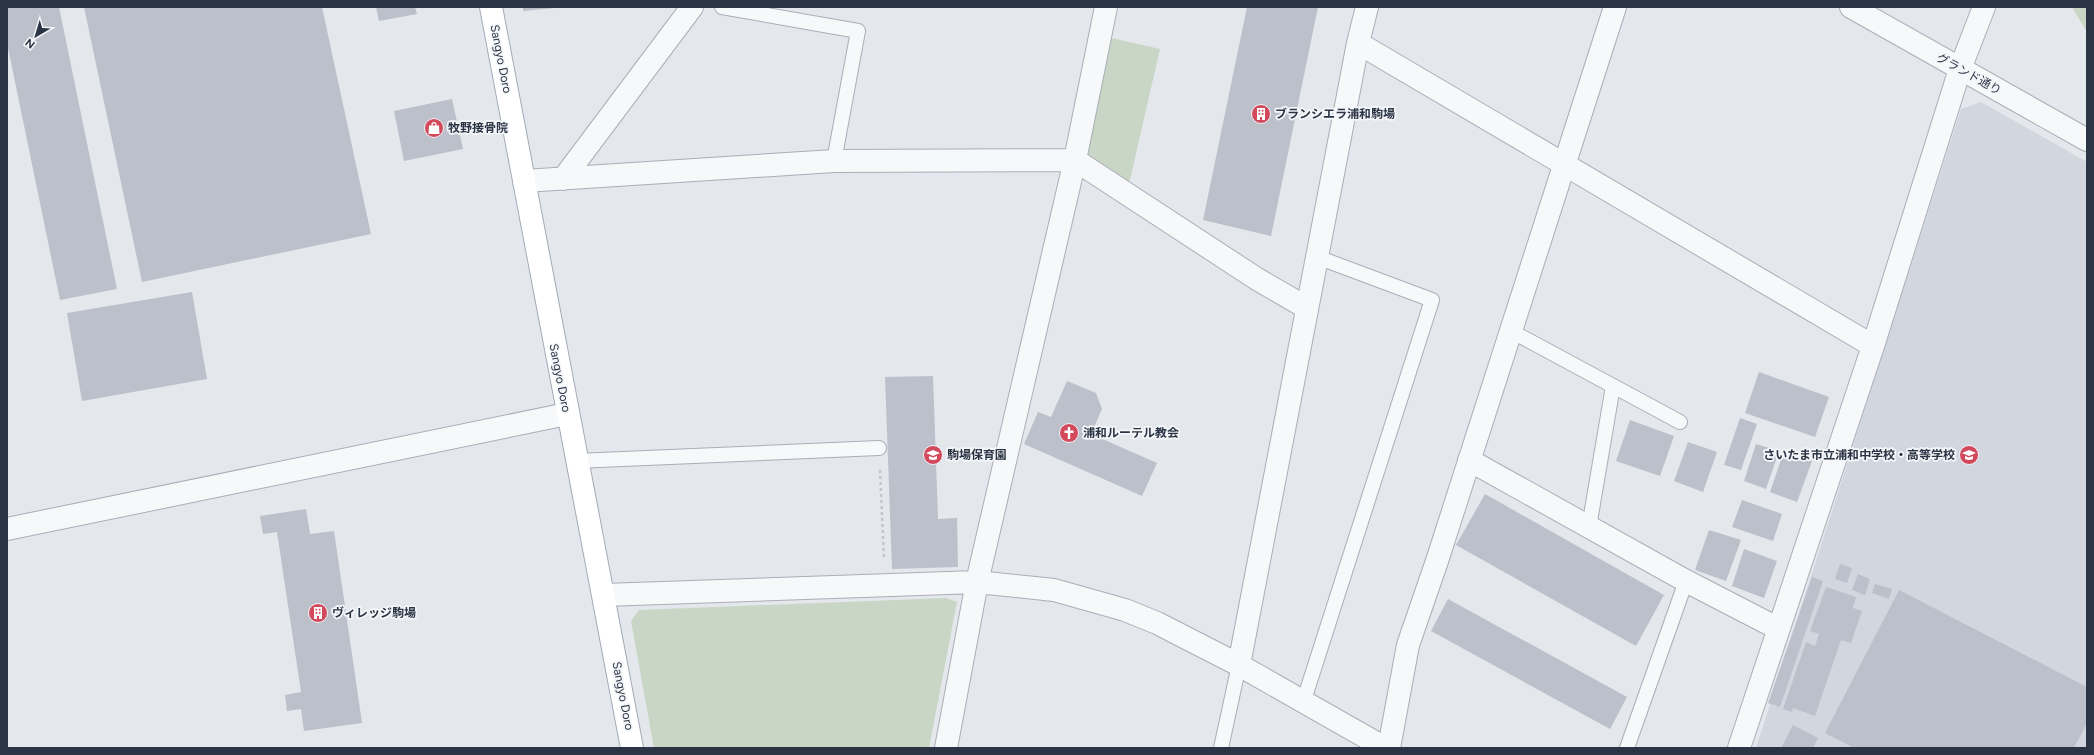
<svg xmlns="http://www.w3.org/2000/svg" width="2094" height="755" viewBox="0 0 2094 755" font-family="Figtree,'Noto Sans JP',sans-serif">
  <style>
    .built { fill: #d2d6de }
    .green { fill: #c9d6c5 }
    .building { fill: #bbc0ca }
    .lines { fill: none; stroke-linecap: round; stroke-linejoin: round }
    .service-casing { stroke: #a9aeb7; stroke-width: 16 }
    .pedestrian-casing { stroke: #a9aeb7; stroke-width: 24 }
    .minor-casing { stroke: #a9aeb7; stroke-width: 24 }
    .tertiary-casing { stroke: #a9aeb7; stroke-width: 24 }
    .primary-casing { stroke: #a3abb8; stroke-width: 24 }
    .path { stroke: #c2c5cb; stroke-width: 2.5; stroke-dasharray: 3 3; stroke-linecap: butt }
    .service { stroke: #f7f8fa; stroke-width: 14 }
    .pedestrian { stroke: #f7f8fa; stroke-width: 22 }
    .minor { stroke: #f7f8fa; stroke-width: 22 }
    .tertiary { stroke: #f7f8fa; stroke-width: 22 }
    .primary { stroke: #fff; stroke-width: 22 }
    .labels { text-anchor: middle; stroke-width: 3.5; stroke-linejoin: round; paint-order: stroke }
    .street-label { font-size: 12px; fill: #2b3445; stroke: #f4f6f9 }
    .poi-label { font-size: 12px; font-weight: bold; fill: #2b3445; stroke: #f4f6f9; text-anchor: start }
  </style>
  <rect width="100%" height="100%" fill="#e4e7ec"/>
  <path class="built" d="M 1981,102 L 2087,162 L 2087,748 L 1756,748 L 1961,109 Z"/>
  <path class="green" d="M 2072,7 L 2087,7 L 2087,32 Z
    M 1107,37 L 1160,49 L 1129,184 L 1089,159 L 1085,147 Z
    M 946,598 L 957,602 L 929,748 L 654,748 L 631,621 L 639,610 Z"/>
  <path class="building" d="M 7,7 L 59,7 L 117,289 L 60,300 L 7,43 Z
    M 84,7 L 322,7 L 371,234 L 142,282 Z
    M 376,7 L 415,7 L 417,14 L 379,21 Z
    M 523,7 L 555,7 L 555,8 L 523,11 Z
    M 1247,7 L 1318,7 L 1271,236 L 1203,220 Z
    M 452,99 L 463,149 L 404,161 L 394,111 Z
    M 192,292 L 207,379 L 82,401 L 67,313 Z
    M 1759,372 L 1829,397 L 1815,437 L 1745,413 Z
    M 933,376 L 938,519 L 957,518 L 958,567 L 892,569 L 885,377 Z
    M 1067,381 L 1096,393 L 1102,409 L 1091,434 L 1157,463 L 1142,496 L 1024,444 L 1038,412 L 1051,417 Z
    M 1740,418 L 1757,424 L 1741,470 L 1724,465 Z
    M 1630,420 L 1674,436 L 1660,476 L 1616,461 Z
    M 1688,442 L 1717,452 L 1703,492 L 1674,481 Z
    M 1756,444 L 1779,451 L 1766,489 L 1744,481 Z
    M 1784,451 L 1812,461 L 1797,502 L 1770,492 Z
    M 1485,494 L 1664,595 L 1636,646 L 1456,545 Z
    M 1742,500 L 1782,514 L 1773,541 L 1732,527 Z
    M 306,509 L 310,534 L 334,531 L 362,723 L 304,731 L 301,709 L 287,711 L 285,695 L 301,692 L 277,532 L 263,534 L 260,516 Z
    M 1709,530 L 1741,540 L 1726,581 L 1695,570 Z
    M 1744,549 L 1777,561 L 1764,598 L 1732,586 Z
    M 1840,564 L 1852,568 L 1847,583 L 1835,579 Z
    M 1858,574 L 1870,579 L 1865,595 L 1852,590 Z
    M 1812,577 L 1823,581 L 1780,707 L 1768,703 Z
    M 1875,584 L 1892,589 L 1889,599 L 1872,593 Z
    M 1826,587 L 1856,597 L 1853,608 L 1862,611 L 1851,643 L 1841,640 L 1815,716 L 1793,708 L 1792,712 L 1783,709 L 1806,642 L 1815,646 L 1819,634 L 1810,631 Z
    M 1899,590 L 2087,687 L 2087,723 L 2074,748 L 1854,748 L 1825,733 Z
    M 1448,599 L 1627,697 L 1610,729 L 1431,631 Z
    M 1793,725 L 1818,738 L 1813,748 L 1781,748 Z"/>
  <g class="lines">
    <g class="service-casing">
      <path id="service" d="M 722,7 L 858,31 L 834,161
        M 1511,331 L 1680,422
        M 576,461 L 879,448
        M 1589,527 L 1613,386
        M 1303,703 L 1432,300 L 1317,257
        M 1221,748 L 1239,665
        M 1627,748 L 1686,581"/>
    </g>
    <g class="pedestrian-casing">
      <path id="pedestrian" d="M 1389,748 L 1408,645 L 1437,561 L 1615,7"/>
    </g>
    <g class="minor-casing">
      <path id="minor" d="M 1358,43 L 1873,346
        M 563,179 L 692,7
        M 524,181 L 834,161 L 1075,160 L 1257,279 L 1307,308
        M 1469,460 L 1686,581 L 1777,628
        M 7,529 L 567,414
        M 604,595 L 977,582 L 1054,590 L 1125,610 L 1157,623 L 1239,665 L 1385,748
        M 1239,665 L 1358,43 L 1367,7
        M 946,748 L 977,582 L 1075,160 L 1106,7
        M 1739,748 L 1873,346 L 1960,69"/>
    </g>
    <g class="tertiary-casing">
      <path id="tertiary" d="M 1851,7 L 2087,140
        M 1960,69 L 1984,7"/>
    </g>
    <g class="primary-casing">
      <path id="primary" d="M 491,7 L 632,748"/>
    </g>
    <path class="path" d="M 880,470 L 884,559"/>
    <use href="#service" class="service"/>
    <use href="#pedestrian" class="pedestrian"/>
    <use href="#minor" class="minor"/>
    <use href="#tertiary" class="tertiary"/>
    <use href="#primary" class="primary"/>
  </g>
  <defs>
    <g id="building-disc" transform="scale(1)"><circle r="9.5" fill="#d1495b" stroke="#f4f6f9"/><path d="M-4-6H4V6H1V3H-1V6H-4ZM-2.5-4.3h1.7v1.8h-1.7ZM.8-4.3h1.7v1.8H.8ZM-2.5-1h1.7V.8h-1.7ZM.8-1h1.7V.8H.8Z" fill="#fff"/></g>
    <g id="shop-disc" transform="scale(1)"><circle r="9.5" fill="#d1495b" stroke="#f4f6f9"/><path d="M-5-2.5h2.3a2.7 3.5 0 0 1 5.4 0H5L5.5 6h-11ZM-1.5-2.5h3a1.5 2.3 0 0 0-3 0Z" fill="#fff"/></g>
    <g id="church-disc" transform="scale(1)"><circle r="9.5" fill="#d1495b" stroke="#f4f6f9"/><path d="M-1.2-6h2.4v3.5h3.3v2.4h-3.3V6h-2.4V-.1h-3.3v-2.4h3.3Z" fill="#fff"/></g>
    <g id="school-disc" transform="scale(1)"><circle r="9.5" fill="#d1495b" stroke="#f4f6f9"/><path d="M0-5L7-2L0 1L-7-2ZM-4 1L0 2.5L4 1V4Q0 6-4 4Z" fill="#fff"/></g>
  </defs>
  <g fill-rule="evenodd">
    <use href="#building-disc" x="1261" y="114"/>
    <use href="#shop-disc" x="434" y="128"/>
    <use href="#church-disc" x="1069" y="433"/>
    <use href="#school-disc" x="933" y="455"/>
    <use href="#school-disc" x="1969" y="455"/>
    <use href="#building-disc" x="318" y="613"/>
  </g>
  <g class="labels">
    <g class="street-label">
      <text transform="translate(501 59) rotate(79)" y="4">Sangyo Doro</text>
      <text transform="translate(1969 74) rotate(29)" y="4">グランド通り</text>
      <text transform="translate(560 378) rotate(79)" y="4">Sangyo Doro</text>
      <text transform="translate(623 696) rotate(79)" y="4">Sangyo Doro</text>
    </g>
    <g class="poi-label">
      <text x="1275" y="118">ブランシエラ浦和駒場</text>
      <text x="448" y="132">牧野接骨院</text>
      <text x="1083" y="437">浦和ルーテル教会</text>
      <text x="947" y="459">駒場保育園</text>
      <text x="1955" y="459" text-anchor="end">さいたま市立浦和中学校・高等学校</text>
      <text x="332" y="617">ヴィレッジ駒場</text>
    </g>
  </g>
  <rect width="2094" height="755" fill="none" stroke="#2b3445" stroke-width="16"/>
  <g transform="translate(36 36) rotate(218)" stroke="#f4f6f9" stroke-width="3" paint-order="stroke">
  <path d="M0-3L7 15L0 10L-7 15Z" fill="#2b3445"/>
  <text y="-6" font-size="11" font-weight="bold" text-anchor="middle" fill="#2b3445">N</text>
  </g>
</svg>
